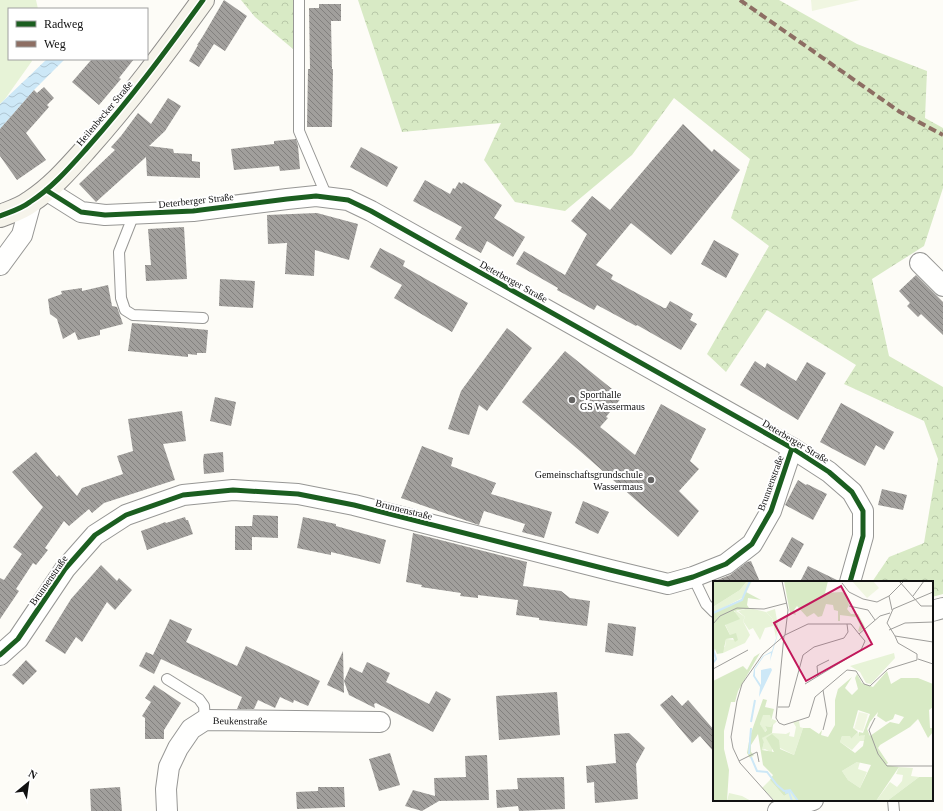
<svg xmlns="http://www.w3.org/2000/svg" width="943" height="811" viewBox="0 0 943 811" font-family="'Times New Roman',serif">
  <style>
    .grass { fill: #e7f3d7 }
    .forest { fill: url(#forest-crowns) }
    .pitch { fill: #f0f6e1 }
    .water { fill: url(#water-waves) }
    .building { fill: url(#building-back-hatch) }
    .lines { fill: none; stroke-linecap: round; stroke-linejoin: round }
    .lane-casing { stroke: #979795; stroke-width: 12 }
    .street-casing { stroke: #979795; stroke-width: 22 }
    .secondary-casing { stroke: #8e8d8b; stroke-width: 24 }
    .lane { stroke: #fffffe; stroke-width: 10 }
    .street { stroke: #fffffe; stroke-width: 20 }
    .secondary { stroke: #f6f4eb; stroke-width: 22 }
    .quiet { stroke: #8d6e63; stroke-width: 4; stroke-dasharray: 8 4; stroke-linecap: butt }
    .cycleway-casing { stroke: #fff; stroke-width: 8 }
    .cycleway { stroke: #1b5e20; stroke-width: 5 }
    .poi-dot { fill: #646362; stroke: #fff; stroke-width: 1.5 }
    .labels { text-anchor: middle; stroke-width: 4; stroke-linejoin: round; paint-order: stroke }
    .street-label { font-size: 10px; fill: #111; stroke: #fff }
    .poi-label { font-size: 10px; fill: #111; stroke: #fff; text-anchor: start }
    .inset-river { fill: none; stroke: #cde8f7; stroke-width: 2 }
    .inset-road { fill: none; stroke: #9f9e9b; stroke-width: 1 }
    .view { fill: #c2185b; fill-opacity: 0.15; stroke: #c2185b; stroke-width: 2 }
    .inset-edge { fill: none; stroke: #111; stroke-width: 2 }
  </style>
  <defs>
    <pattern id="forest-crowns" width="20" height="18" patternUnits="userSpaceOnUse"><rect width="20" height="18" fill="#d8eac5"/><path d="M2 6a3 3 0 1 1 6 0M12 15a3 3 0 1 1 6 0" fill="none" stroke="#b8c8a8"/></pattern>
    <pattern id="water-waves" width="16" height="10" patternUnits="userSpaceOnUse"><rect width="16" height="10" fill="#cde8f7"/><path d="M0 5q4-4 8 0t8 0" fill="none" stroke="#afc6d3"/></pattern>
    <pattern id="building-back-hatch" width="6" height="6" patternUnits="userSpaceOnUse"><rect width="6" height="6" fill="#a19f9c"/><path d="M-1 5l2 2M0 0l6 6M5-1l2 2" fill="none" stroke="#82807e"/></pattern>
  </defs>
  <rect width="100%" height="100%" fill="#fdfcf7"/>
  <path class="grass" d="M 0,0 L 36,0 L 38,9 L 9,9 L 9,59 L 31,59 L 32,61 L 5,99 L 0,104 Z"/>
  <path class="forest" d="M 241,0 L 293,0 L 293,49 L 255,17 Z
    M 358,0 L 779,0 L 857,44 L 927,71 L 925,118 L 943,128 L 943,188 L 924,246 L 872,279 L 889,356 L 943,387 L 943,594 L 932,597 L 932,582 L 872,582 L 889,557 L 924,543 L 938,459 L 924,421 L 844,384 L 856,365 L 767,310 L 726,372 L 707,354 L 769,246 L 731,218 L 750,159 L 674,98 L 632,155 L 565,211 L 515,202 L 484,160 L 501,123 L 402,132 Z"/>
  <path class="pitch" d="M 811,0 L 860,0 L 812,11 Z"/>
  <path class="water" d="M 47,59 L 65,59 L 34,90 L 0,129 L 0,104 Z"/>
  <path class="building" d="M 224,0 L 247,16 L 225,51 L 214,44 L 199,67 L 189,61 L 198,45 L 197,45 L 203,36 Z
    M 319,4 L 341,4 L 341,21 L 331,21 L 332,69 L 333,69 L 332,127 L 307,127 L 308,69 L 310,69 L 309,8 L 319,8 Z
    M 92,59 L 134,59 L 119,78 L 121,79 L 99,105 L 72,82 Z
    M 44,87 L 54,98 L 47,105 L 49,107 L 26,133 L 46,160 L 17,180 L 0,156 L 0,129 L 34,90 L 37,93 Z
    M 168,98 L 181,106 L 165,131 L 149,146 L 173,149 L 174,153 L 192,154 L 192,161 L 200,162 L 200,178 L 147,176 L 146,157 L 96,202 L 79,184 L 115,150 L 111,147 L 121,136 L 138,113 L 151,124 Z
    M 683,124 L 712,152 L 714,149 L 740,170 L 671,255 L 631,223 L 596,265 L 613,275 L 611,279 L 664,308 L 666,308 L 670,301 L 693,314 L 690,320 L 697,324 L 681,350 L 637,325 L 636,326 L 597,305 L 594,310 L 557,290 L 558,288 L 516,264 L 524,251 L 565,275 L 587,234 L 571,221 L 592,196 L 610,210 Z
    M 296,139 L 298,146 L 300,169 L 280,171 L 279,166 L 234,170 L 231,149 L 274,144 L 274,141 Z
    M 361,147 L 398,167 L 387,187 L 350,167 Z
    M 425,180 L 450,194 L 453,188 L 455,189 L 459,182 L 462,184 L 463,182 L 502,205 L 494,218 L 525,237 L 513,257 L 487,241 L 481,253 L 455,239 L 462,227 L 413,201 Z
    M 317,213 L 358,224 L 349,260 L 315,250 L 314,276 L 285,274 L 287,243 L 268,244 L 267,215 Z
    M 184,227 L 187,279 L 146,281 L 145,265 L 151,265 L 148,229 Z
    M 714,240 L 739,254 L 726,278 L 701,264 Z
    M 380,248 L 405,261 L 403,266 L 468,303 L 452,332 L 394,298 L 402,285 L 370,267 Z
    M 916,275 L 943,302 L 943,335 L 921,314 L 918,317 L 907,306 L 910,303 L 899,291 Z
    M 220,279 L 255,281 L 253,308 L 219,306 Z
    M 108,285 L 112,306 L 117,307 L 123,324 L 100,330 L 100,335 L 78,340 L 75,332 L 63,339 L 57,319 L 50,314 L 48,299 L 62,294 L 61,291 L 82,288 L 82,291 Z
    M 132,323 L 208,330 L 206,353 L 197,353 L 197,355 L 188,354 L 188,357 L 128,351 Z
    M 507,328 L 532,348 L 487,411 L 479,405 L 469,435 L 448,429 L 461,391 Z
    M 565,351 L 622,397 L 606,417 L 608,418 L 600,427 L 635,455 L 661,404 L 706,429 L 690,461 L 699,469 L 679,491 L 699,511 L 678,537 L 580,451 L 522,402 Z
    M 755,361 L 765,368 L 767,363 L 796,381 L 807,362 L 826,373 L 798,420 L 740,385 Z
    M 215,397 L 236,402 L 231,426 L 210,421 Z
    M 841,403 L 894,432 L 884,450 L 876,445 L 865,466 L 820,442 Z
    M 182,411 L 186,441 L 163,444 L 175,480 L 104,503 L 92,513 L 89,509 L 69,526 L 64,521 L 45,548 L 48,550 L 36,565 L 33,563 L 16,589 L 19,591 L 0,619 L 0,578 L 4,580 L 22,554 L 13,547 L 43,507 L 12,472 L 36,452 L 57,477 L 59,475 L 77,496 L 82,488 L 123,474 L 117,456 L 133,451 L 128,419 Z
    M 422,446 L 453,458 L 451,466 L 496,483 L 491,494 L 552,512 L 544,538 L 522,532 L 525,524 L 484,511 L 479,525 L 401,498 Z
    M 223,452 L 224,472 L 204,474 L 203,460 L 204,454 Z
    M 798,480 L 806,485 L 807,484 L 827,494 L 813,520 L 785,505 Z
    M 882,489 L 907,495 L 903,510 L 878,505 Z
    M 583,501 L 609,512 L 598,534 L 575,523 Z
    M 253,515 L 278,516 L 278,538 L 252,537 L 252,550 L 235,550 L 235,526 L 252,526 Z
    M 185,517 L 186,520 L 188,520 L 193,534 L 147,550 L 141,531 L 158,525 L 165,522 L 166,523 Z
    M 303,517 L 336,524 L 336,526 L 386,540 L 380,564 L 331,552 L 331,555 L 297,548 Z
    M 413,533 L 527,562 L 523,586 L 561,591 L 570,598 L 590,601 L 587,626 L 539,620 L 539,618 L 516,615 L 518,600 L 478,595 L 478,598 L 460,596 L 461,593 L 421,587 L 422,585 L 406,582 Z
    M 792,537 L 804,544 L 791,568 L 779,561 Z
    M 751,561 L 760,582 L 712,582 L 730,575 L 747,562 Z
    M 101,565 L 117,581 L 119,578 L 132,590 L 115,610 L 107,602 L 82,642 L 76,637 L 65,654 L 45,641 L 71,599 Z
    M 808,566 L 839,581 L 839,582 L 800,582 Z
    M 170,619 L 192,629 L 186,642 L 237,666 L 246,646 L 320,681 L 308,706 L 294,700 L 293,703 L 280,697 L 275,708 L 258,700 L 254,709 L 237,709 L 242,697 L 161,659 L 154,674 L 139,666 L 146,652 L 153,655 Z
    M 608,623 L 636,627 L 633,656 L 605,652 Z
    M 343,651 L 344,693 L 327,685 Z
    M 26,660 L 37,671 L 23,685 L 12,675 Z
    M 367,662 L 390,673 L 386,682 L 429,704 L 436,691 L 451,699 L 433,732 L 376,703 L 374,704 L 375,708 L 349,695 L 344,681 L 350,667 L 362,673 Z
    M 154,685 L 181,703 L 164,730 L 164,739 L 145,739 L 145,718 L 142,716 L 151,702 L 145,698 Z
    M 557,692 L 560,735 L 499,740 L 496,696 Z
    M 672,695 L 682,706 L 688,700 L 714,730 L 714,752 L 700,736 L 692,743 L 660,705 Z
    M 629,733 L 645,748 L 636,764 L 638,799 L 595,803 L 594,782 L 587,783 L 586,766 L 616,763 L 614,734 Z
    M 390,753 L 400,785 L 379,791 L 369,759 Z
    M 487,755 L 489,800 L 439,801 L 422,811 L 405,806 L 413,790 L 435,796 L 434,778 L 466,777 L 465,756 Z
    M 564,777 L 565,809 L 519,811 L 518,806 L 497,808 L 496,790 L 518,789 L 517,778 Z
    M 120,787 L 122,811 L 91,811 L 90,789 Z
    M 318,787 L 344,787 L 345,807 L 297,809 L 296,792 L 318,791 Z"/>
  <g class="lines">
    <g class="lane-casing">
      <path id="lane" d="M 299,0 L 299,131 L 327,197
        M 134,214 L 119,252 L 121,298 L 125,310 L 133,315 L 203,318
        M 693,577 L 706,604 L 714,612
        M 167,679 L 199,699 L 204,706 L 205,720
        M 893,800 L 894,811"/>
    </g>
    <g class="street-casing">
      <g id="street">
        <path d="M 46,190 L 81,212 L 105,215 L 193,211 L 287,199 L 316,196 L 348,200 L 371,211 L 792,448 L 829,472 L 852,492 L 863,511 L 863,536 L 850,582"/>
        <path d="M 920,263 L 943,286"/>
        <path d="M 0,265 L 22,235 L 31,202"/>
        <path d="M 932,611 L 943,608"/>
        <path d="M 0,655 L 18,639 L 65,569 L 95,535 L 126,515 L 183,495 L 233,490 L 298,494 L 354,505 L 610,570 L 668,584 L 693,577 L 726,564 L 752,544 L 771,511 L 792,448"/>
        <path id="s1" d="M 167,811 L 166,789 L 169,767 L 178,748 L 191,729 L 205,720 L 380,722"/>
        <path d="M 778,811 L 813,800"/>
      </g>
    </g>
    <g class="secondary-casing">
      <path id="secondary" d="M 0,216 C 10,212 21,209 30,202 C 52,188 70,167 87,148 C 129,101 166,51 203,0"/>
    </g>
    <use href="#lane" class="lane"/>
    <use href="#street" class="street"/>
    <use href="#secondary" class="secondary"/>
    <path class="quiet" d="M 740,0 L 900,112 L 943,135"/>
    <g class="cycleway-casing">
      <path id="cycleway" d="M 46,190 L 81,212 L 105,215 L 193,211 L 287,199 L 316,196 L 348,200 L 371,211 L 792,448 L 829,472 L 852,492 L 863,511 L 863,536 L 850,582
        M 0,216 C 10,212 21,209 30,202 C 52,188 70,167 87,148 C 129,101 166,51 203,0
        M 0,655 L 18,639 L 65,569 L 95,535 L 126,515 L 183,495 L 233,490 L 298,494 L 354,505 L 610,570 L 668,584 L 693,577 L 726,564 L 752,544 L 771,511 L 792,448"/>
    </g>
    <use href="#cycleway" class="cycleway"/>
  </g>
  <g class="poi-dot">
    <circle cx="572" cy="400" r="4"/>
    <circle cx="651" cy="480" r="4"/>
  </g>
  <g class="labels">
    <g class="street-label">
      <text transform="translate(104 113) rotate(-50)" y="4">Heilenbecker Straße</text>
      <text transform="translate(196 200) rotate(-6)" y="4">Deterberger Straße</text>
      <text transform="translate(514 281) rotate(29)" y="4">Deterberger Straße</text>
      <text transform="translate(796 441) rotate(31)" y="4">Deterberger Straße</text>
      <text transform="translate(770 483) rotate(-70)" y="4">Brunnenstraße</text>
      <text transform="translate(404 509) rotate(14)" y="4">Brunnenstraße</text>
      <text transform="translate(48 580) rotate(-55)" y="4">Brunnenstraße</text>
      <text dy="4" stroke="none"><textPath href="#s1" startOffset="140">Beukenstraße</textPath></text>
    </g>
    <g class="poi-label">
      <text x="580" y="398">Sporthalle<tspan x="580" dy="12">GS Wassermaus</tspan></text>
      <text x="643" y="478" text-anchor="end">Gemeinschaftsgrundschule<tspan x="643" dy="12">Wassermaus</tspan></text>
    </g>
  </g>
  <g transform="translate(713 581)">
    <rect width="220" height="220" fill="#fdfcf7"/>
    <path d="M 34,0 L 39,0 L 31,16 L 0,32 L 0,26 L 27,9 ZM 62,28 L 65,45 L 63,57 L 59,37 L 53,31 ZM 22,29 L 32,36 L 30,40 L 37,54 L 32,62 L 10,72 L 9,67 L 12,66 L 13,58 L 24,59 L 17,54 L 12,43 L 26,37 L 22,34 ZM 181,72 L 182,77 L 158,103 L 153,102 L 147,91 L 137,85 ZM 49,134 L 57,134 L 58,140 L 59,138 L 64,140 L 58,146 L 52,145 L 54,149 L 51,151 L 47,143 ZM 86,140 L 87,146 L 90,147 L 81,174 L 59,163 L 59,172 L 52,168 L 49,169 L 51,161 L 48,157 L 59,152 L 73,153 L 77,151 L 76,155 L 81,156 L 83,146 L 80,141 ZM 145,151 L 147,155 L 153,153 L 151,160 L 147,160 L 139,169 L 127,161 L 129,155 L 137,155 L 138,158 ZM 144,181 L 147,181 L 145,188 L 154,191 L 147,207 L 135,199 L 129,190 ZM 186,186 L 200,187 L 198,195 L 206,196 L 174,220 L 163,220 L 177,201 L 184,206 L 189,200 L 190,194 L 183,193 ZM 57,199 L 71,215 L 78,211 L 84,220 L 62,220 L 49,207 ZM 16,212 L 29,215 L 38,220 L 14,220 Z" fill="#e7f3d7"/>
    <path d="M 0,0 L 34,0 L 27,9 L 0,26 ZM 71,0 L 115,0 L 112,12 L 129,11 L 134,14 L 136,24 L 134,28 L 138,33 L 145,33 L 152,46 L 147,51 L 145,50 L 147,44 L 143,36 L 127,34 L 127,40 L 125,40 L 125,30 L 121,29 L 120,24 L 113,23 L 109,35 L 105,36 L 101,32 L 94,36 L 84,25 L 81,29 L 83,34 L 77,32 ZM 33,11 L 48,19 L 35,17 L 34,24 L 36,27 L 21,30 L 27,38 L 12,44 L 17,54 L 23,52 L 25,59 L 22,61 L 20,57 L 13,58 L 10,72 L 4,73 L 2,68 L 0,73 L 0,32 L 29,18 ZM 47,72 L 25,110 L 22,121 L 18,121 L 11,150 L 11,168 L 16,189 L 14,220 L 0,220 L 0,100 L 30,85 L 34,89 L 41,76 ZM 174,90 L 178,103 L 188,97 L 205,97 L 220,103 L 220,126 L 216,129 L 217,147 L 220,147 L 220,151 L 215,157 L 205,138 L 197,146 L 167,164 L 165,167 L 175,182 L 173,184 L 186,186 L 163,220 L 84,220 L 78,211 L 71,215 L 57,199 L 60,194 L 50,184 L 45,153 L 38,164 L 38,171 L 41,174 L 37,177 L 34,172 L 37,155 L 50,118 L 54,119 L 52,126 L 61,128 L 58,140 L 57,134 L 50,134 L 47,143 L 52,151 L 54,149 L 52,145 L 58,146 L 60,143 L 59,152 L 49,157 L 51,161 L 49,169 L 61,171 L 53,157 L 59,153 L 66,159 L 67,168 L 81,174 L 90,147 L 97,147 L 106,153 L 109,149 L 108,154 L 115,156 L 122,144 L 122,119 L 125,108 L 139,96 L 132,107 L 139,114 L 145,108 L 142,97 L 144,93 L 149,102 L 160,106 ZM 145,129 L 157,133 L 150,152 L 146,151 L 146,155 L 152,154 L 150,165 L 142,172 L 127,161 L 129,155 L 137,155 L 138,158 L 145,151 L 140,147 ZM 165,131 L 164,135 L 173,141 L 180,138 L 182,133 L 191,136 L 186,143 L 177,141 L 157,155 L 154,148 L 157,141 ZM 144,181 L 158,184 L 147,207 L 135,199 L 129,190 ZM 206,196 L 220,196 L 220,220 L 174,220 Z" fill="#d8eac5" fill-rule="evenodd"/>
    <path d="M 36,27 L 53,31 L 59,37 L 60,45 L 52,47 L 47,59 L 40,47 L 36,49 L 30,40 L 32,36 L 25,30 Z" fill="#e7f3d7"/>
    <path d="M 139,0 L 160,0 L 166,7 L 154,17 ZM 146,131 L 155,133 L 150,150 L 141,148 Z" fill="#f0f6e1"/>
    <path d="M 68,42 L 57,80 L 58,72 L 51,75 L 42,88 L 42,95 L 48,104 L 48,89 L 58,87 L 59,89 L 46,116 L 47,106 L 40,95 L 41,88 L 50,75 L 59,70 Z" fill="#cde8f7"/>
    <path class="inset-river" d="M 0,32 L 29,19 L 37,0M 0,68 L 3,78 L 0,82M 38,141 L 42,119M 36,173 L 38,147M 38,176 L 44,190 L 54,191 L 64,204 L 71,210 L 77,209 L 85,220M 72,212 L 76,211 L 79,220"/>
    <path class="inset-road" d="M 186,0 L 208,25 L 220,25M 129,2 L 136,11 L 150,18 L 164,21 L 176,15 L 191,0M 220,11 L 180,28 L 174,42 L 182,55 L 220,61M 176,15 L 179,29M 200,15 L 211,0M 136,25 L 155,29 L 162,39M 0,43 L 7,35 L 24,27 L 51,28 L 74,22M 176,49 L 192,42 L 220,41M 72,54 L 95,43 L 138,43 L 146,53 L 167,35 L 177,32M 71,55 L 63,137 L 66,142 L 71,144 L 96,136 L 102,116 L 134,89 L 143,90 L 151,103 L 157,105 L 175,88 L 204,79 L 204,73 L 185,62 L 182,55M 205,78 L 220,83M 0,88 L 35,69M 105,95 L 104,85 L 116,79M 92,103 L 148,69 L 152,60 L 146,53M 65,126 L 76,126 L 90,74 L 101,66 L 131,57 L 135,51 L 134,43M 162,137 L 156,149 L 165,173 L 174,185 L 220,185M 110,149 L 114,133 L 110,109M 26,180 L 44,171 L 46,181M 61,220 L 27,182 L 20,167 L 18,156 L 24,120 L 29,103 L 50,73 L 72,54 L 75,29 L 69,0"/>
    <path class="view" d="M 128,5 L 159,63 L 93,100 L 61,42 Z"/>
    <rect width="220" height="220" class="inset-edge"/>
  </g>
  <rect x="8" y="8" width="140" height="52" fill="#ffffff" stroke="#a0a0a0"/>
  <rect x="16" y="21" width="20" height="6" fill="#1b5e20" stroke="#a0a0a0"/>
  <text x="44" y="28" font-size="12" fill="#111111">Radweg</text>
  <rect x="16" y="41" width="20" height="6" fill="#8d6e63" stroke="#a0a0a0"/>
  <text x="44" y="48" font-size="12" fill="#111111">Weg</text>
  <g transform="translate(28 783) rotate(29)" stroke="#ffffff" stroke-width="3" paint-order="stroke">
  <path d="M0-3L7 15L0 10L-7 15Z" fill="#111111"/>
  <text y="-6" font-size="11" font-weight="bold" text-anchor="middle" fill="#111111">N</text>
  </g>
</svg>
